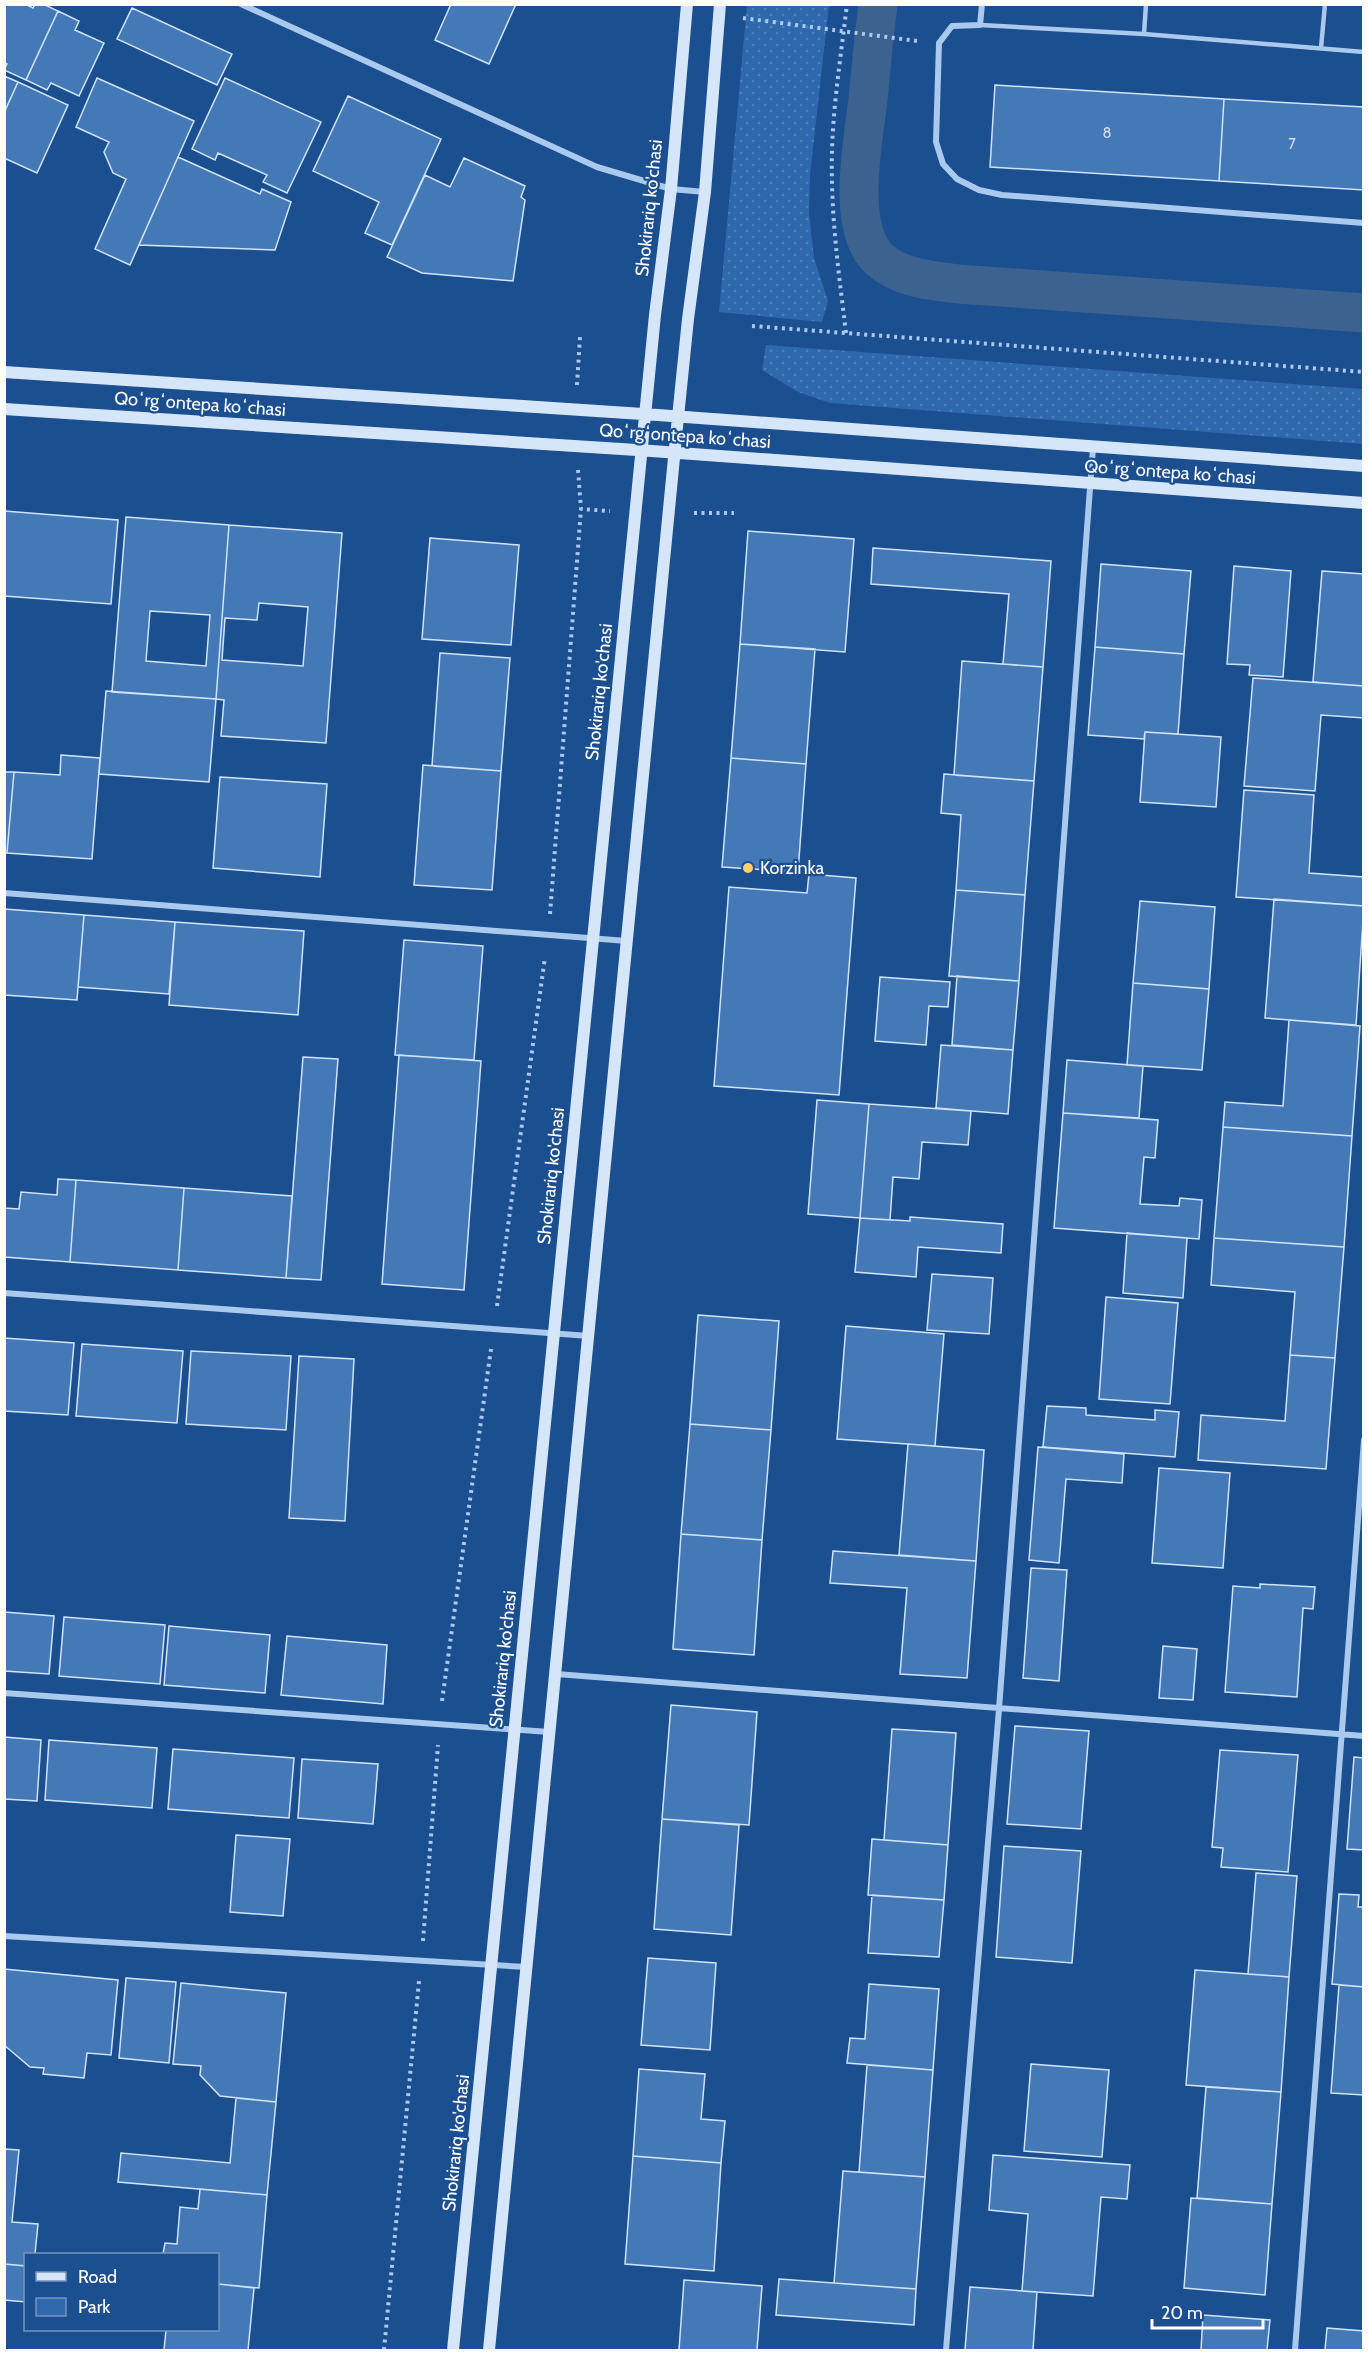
<svg xmlns="http://www.w3.org/2000/svg" width="1368" height="2355" viewBox="0 0 1368 2355" font-family="Cabin,sans-serif">
  <style>
    .green { fill: url(#green-dots) }
    .lines { fill: none; stroke-linecap: round; stroke-linejoin: round }
    .canal { stroke: #3c6290; stroke-width: 39 }
    .building { fill: #4478b7; stroke: #cfe3fa; stroke-width: 1.5; fill-rule: evenodd }
    .path { stroke: #a9c9ee; stroke-width: 4; stroke-dasharray: 3 4.5; stroke-linecap: butt }
    .service { stroke: #a9c9ee; stroke-width: 4.5 }
    .minor { stroke: #a9c9ee; stroke-width: 6 }
    .secondary { stroke: #d6e6fa; stroke-width: 12 }
    .poi-dot { fill: #ffd166; stroke: #1b4f8f; stroke-width: 2 }
    .labels { text-anchor: middle; stroke-width: 4.5; stroke-linejoin: round; paint-order: stroke }
    .number-label { font-size: 15px; fill: #d0dded }
    .street-label { font-size: 18px; fill: #fff; stroke: #1b4f8f }
    .poi-label { font-size: 18px; fill: #fff; stroke: #1b4f8f; text-anchor: start }
  </style>
  <defs>
    <pattern id="green-dots" width="8" height="8" patternUnits="userSpaceOnUse" patternTransform="scale(1.5)"><rect width="8" height="8" fill="#2e69ad"/><path d="M2 2h.1M6 6h.1" fill="none" stroke="#4d80b9" stroke-width="1.8" stroke-linecap="round"/></pattern>
  </defs>
  <rect width="100%" height="100%" fill="#1b4f8f"/>
  <path class="green" d="M 747,5 L 829,5 L 810,175 L 809,213 L 814,258 L 828,301 L 822,322 L 719,312 Z
    M 766,345 L 1363,389 L 1363,444 L 830,403 L 798,392 L 762,370 Z"/>
  <g class="lines">
    <path class="canal" d="M 878,4 C 874,36 871,68 868,100 C 863,142 845,229 880,260 C 902,279 931,280 958,284 L 1364,313"/>
  </g>
  <path class="building" d="M 4,4 L 25,4 L 33,8 L 35,4 L 43,4 L 58,11 L 26,80 L 4,70 L 7,64 L 4,63 Z
    M 451,4 L 516,4 L 489,64 L 435,40 Z
    M 132,8 L 232,54 L 217,85 L 117,39 Z
    M 58,11 L 79,21 L 75,30 L 104,43 L 79,96 L 51,83 L 47,90 L 26,80 Z
    M 4,76 L 18,82 L 4,113 Z
    M 97,78 L 194,121 L 130,265 L 95,249 L 126,179 L 113,173 L 104,152 L 109,142 L 76,127 Z
    M 225,78 L 321,122 L 287,193 L 263,182 L 267,175 L 218,153 L 215,160 L 192,149 Z
    M 18,82 L 68,105 L 37,173 L 4,158 L 4,113 Z
    M 995,85 L 1224,99 L 1219,181 L 990,167 Z
    M 348,96 L 441,139 L 392,245 L 365,233 L 379,202 L 313,171 Z
    M 1224,99 L 1364,107 L 1364,190 L 1219,181 Z
    M 178,157 L 260,194 L 262,189 L 291,202 L 275,250 L 139,245 Z
    M 464,158 L 525,186 L 521,197 L 525,200 L 513,281 L 422,273 L 387,257 L 425,175 L 450,187 Z
    M 4,511 L 118,520 L 111,604 L 4,596 Z
    M 126,517 L 229,525 L 216,699 L 112,692 ZM 150,611 L 210,615 L 206,666 L 146,661 Z
    M 229,525 L 342,533 L 326,743 L 221,736 L 224,700 L 216,699 ZM 259,603 L 308,607 L 303,666 L 222,660 L 225,618 L 257,620 Z
    M 748,531 L 854,539 L 845,652 L 740,644 Z
    M 430,538 L 519,545 L 511,645 L 422,639 Z
    M 873,548 L 1051,561 L 1043,667 L 1003,664 L 1009,594 L 871,584 Z
    M 1101,564 L 1191,571 L 1184,654 L 1095,647 Z
    M 1234,566 L 1291,571 L 1283,677 L 1249,675 L 1250,665 L 1227,664 Z
    M 1322,571 L 1364,574 L 1364,686 L 1313,682 Z
    M 740,644 L 815,649 L 806,764 L 731,758 Z
    M 1095,647 L 1184,654 L 1178,734 L 1145,732 L 1144,739 L 1088,735 Z
    M 440,653 L 510,658 L 501,771 L 432,766 Z
    M 962,661 L 1043,667 L 1034,781 L 954,775 Z
    M 1253,678 L 1364,686 L 1364,718 L 1321,715 L 1315,791 L 1244,786 Z
    M 106,691 L 216,699 L 209,782 L 99,774 Z
    M 1145,732 L 1221,737 L 1216,807 L 1140,802 Z
    M 61,755 L 100,758 L 92,859 L 7,853 L 14,772 L 60,775 Z
    M 731,758 L 806,764 L 798,872 L 722,867 Z
    M 423,765 L 501,771 L 492,890 L 414,885 Z
    M 4,772 L 14,772 L 7,853 L 4,853 Z
    M 944,774 L 1034,781 L 1025,895 L 956,890 L 961,815 L 941,813 Z
    M 220,777 L 327,784 L 320,877 L 213,868 Z
    M 1244,790 L 1314,795 L 1309,873 L 1364,877 L 1364,906 L 1236,897 Z
    M 809,874 L 856,878 L 839,1095 L 714,1086 L 729,887 L 807,893 Z
    M 956,890 L 1025,895 L 1019,981 L 949,976 Z
    M 1274,899 L 1364,906 L 1356,1025 L 1265,1018 Z
    M 1140,901 L 1215,907 L 1209,989 L 1133,983 Z
    M 4,909 L 84,915 L 77,1000 L 4,995 Z
    M 84,915 L 175,922 L 169,994 L 78,987 Z
    M 175,922 L 304,931 L 298,1015 L 169,1005 Z
    M 404,940 L 483,946 L 474,1060 L 395,1055 Z
    M 957,976 L 1019,981 L 1013,1050 L 952,1045 Z
    M 880,977 L 950,982 L 948,1007 L 929,1006 L 926,1045 L 875,1041 Z
    M 1133,983 L 1209,989 L 1202,1070 L 1127,1065 Z
    M 1289,1020 L 1360,1026 L 1352,1136 L 1223,1127 L 1225,1102 L 1283,1106 Z
    M 941,1045 L 1013,1050 L 1008,1114 L 936,1108 Z
    M 399,1055 L 481,1061 L 464,1290 L 382,1284 Z
    M 303,1057 L 338,1059 L 321,1280 L 286,1278 Z
    M 1067,1060 L 1143,1066 L 1139,1118 L 1063,1113 Z
    M 817,1100 L 869,1104 L 860,1218 L 808,1214 Z
    M 869,1104 L 971,1111 L 968,1145 L 922,1142 L 919,1179 L 893,1177 L 890,1220 L 860,1218 Z
    M 1063,1113 L 1158,1120 L 1155,1158 L 1144,1157 L 1140,1204 L 1179,1206 L 1180,1198 L 1202,1200 L 1199,1239 L 1054,1228 Z
    M 1223,1127 L 1352,1136 L 1344,1247 L 1214,1238 Z
    M 58,1179 L 76,1180 L 70,1262 L 4,1257 L 4,1208 L 19,1209 L 21,1192 L 57,1195 Z
    M 76,1180 L 184,1188 L 178,1270 L 70,1262 Z
    M 184,1188 L 292,1196 L 286,1278 L 178,1270 Z
    M 910,1217 L 1003,1224 L 1001,1253 L 918,1247 L 916,1277 L 855,1272 L 860,1218 L 910,1221 Z
    M 1127,1233 L 1187,1238 L 1183,1298 L 1123,1293 Z
    M 1214,1238 L 1344,1247 L 1335,1358 L 1290,1355 L 1295,1292 L 1211,1285 Z
    M 932,1274 L 993,1278 L 989,1334 L 927,1330 Z
    M 1106,1297 L 1178,1303 L 1170,1404 L 1099,1399 Z
    M 698,1315 L 779,1321 L 771,1430 L 690,1424 Z
    M 846,1326 L 944,1334 L 935,1446 L 837,1439 Z
    M 4,1338 L 74,1343 L 68,1415 L 4,1411 Z
    M 82,1344 L 183,1351 L 177,1423 L 76,1416 Z
    M 191,1351 L 291,1356 L 286,1430 L 186,1424 Z
    M 1290,1355 L 1335,1358 L 1326,1469 L 1198,1460 L 1201,1415 L 1285,1421 Z
    M 299,1356 L 354,1359 L 345,1521 L 289,1518 Z
    M 1047,1406 L 1086,1408 L 1086,1415 L 1155,1420 L 1155,1410 L 1179,1412 L 1175,1457 L 1043,1447 Z
    M 690,1424 L 771,1430 L 762,1540 L 681,1534 Z
    M 908,1444 L 984,1450 L 976,1561 L 899,1555 Z
    M 1038,1447 L 1124,1454 L 1122,1483 L 1066,1479 L 1059,1563 L 1029,1560 Z
    M 1159,1468 L 1230,1473 L 1223,1568 L 1152,1563 Z
    M 681,1534 L 762,1540 L 754,1655 L 673,1649 Z
    M 833,1551 L 976,1561 L 967,1678 L 900,1674 L 907,1588 L 830,1583 Z
    M 1031,1568 L 1067,1570 L 1059,1681 L 1023,1678 Z
    M 1260,1584 L 1315,1587 L 1313,1609 L 1303,1608 L 1297,1697 L 1225,1692 L 1233,1586 L 1260,1588 Z
    M 4,1612 L 54,1616 L 49,1674 L 4,1671 Z
    M 64,1617 L 165,1625 L 160,1684 L 59,1676 Z
    M 169,1626 L 270,1635 L 265,1693 L 164,1685 Z
    M 287,1636 L 387,1645 L 383,1704 L 281,1695 Z
    M 1163,1646 L 1197,1649 L 1193,1700 L 1159,1698 Z
    M 671,1705 L 757,1712 L 749,1825 L 662,1819 Z
    M 1015,1726 L 1089,1731 L 1081,1829 L 1007,1824 Z
    M 892,1729 L 956,1733 L 948,1845 L 884,1840 Z
    M 4,1737 L 41,1740 L 37,1801 L 4,1799 Z
    M 49,1740 L 157,1748 L 152,1808 L 45,1800 Z
    M 173,1749 L 294,1758 L 289,1818 L 168,1809 Z
    M 1220,1750 L 1298,1755 L 1288,1872 L 1221,1867 L 1223,1848 L 1212,1847 Z
    M 1354,1757 L 1364,1758 L 1364,1850 L 1347,1849 Z
    M 302,1759 L 378,1764 L 373,1824 L 298,1818 Z
    M 662,1819 L 739,1825 L 731,1935 L 654,1929 Z
    M 236,1835 L 290,1839 L 283,1916 L 230,1912 Z
    M 872,1839 L 948,1845 L 944,1900 L 868,1895 Z
    M 1004,1846 L 1081,1851 L 1072,1963 L 996,1957 Z
    M 1256,1873 L 1297,1876 L 1289,1977 L 1248,1974 Z
    M 1339,1894 L 1359,1895 L 1358,1907 L 1364,1907 L 1364,1987 L 1332,1984 Z
    M 872,1895 L 944,1900 L 939,1957 L 868,1953 Z
    M 648,1958 L 716,1963 L 710,2050 L 641,2045 Z
    M 4,1969 L 118,1980 L 111,2055 L 87,2053 L 84,2078 L 43,2074 L 44,2068 L 30,2067 L 4,2045 Z
    M 1195,1970 L 1289,1977 L 1281,2092 L 1186,2085 Z
    M 126,1978 L 176,1982 L 169,2063 L 119,2058 Z
    M 181,1983 L 286,1993 L 276,2102 L 220,2096 L 200,2075 L 201,2066 L 173,2064 Z
    M 869,1984 L 939,1989 L 933,2070 L 847,2063 L 850,2038 L 865,2039 Z
    M 1339,1985 L 1364,1987 L 1364,2095 L 1331,2093 Z
    M 1031,2064 L 1109,2070 L 1102,2157 L 1024,2151 Z
    M 867,2065 L 933,2070 L 925,2177 L 859,2172 Z
    M 639,2069 L 705,2074 L 701,2119 L 725,2121 L 721,2163 L 633,2156 Z
    M 1206,2087 L 1281,2092 L 1272,2204 L 1197,2198 Z
    M 236,2098 L 276,2102 L 267,2195 L 118,2182 L 121,2153 L 230,2163 Z
    M 4,2149 L 19,2150 L 12,2222 L 38,2224 L 35,2254 L 26,2254 L 26,2266 L 4,2264 Z
    M 993,2155 L 1130,2165 L 1127,2199 L 1101,2197 L 1093,2296 L 1022,2291 L 1028,2214 L 989,2210 Z
    M 633,2156 L 721,2163 L 714,2271 L 625,2264 Z
    M 843,2171 L 925,2177 L 916,2289 L 834,2283 Z
    M 200,2189 L 267,2195 L 259,2288 L 218,2284 L 218,2254 L 163,2254 L 165,2243 L 177,2244 L 180,2207 L 198,2209 Z
    M 1191,2198 L 1272,2204 L 1265,2295 L 1184,2288 Z
    M 4,2264 L 26,2266 L 26,2302 L 4,2300 Z
    M 779,2279 L 916,2289 L 914,2325 L 776,2315 Z
    M 684,2280 L 762,2286 L 757,2350 L 679,2350 Z
    M 218,2284 L 254,2288 L 248,2350 L 164,2350 L 166,2330 L 218,2330 Z
    M 970,2287 L 1037,2292 L 1033,2350 L 965,2350 Z
    M 1203,2315 L 1270,2320 L 1267,2350 L 1201,2350 Z
    M 1327,2328 L 1364,2331 L 1364,2350 L 1325,2350 Z"/>
  <g class="lines">
    <path class="path" d="M 743,18 L 917,41
      M 752,326 L 1364,372
      M 846,333 C 840,283 833,233 832,182 C 830,123 840,64 847,4
      M 577,385 L 580,337
      M 578,470 L 581,509 L 610,511
      M 694,513 L 734,513
      M 550,914 L 581,509
      M 497,1306 L 545,957
      M 442,1701 L 491,1349
      M 423,1941 L 438,1745
      M 384,2350 L 419,1981"/>
    <path class="service" d="M 980,25 L 1144,34 L 1364,52
      M 1144,34 L 1146,4
      M 1321,48 L 1325,4"/>
    <path class="minor" d="M 241,4 L 597,167 L 671,189 L 705,192
      M 982,4 L 980,25 L 952,26 L 939,43 L 936,142 L 943,164 L 957,179 L 979,190 L 1002,195 L 1364,223
      M 4,893 L 627,941
      M 4,1293 L 589,1336
      M 556,1674 L 1364,1736
      M 4,1693 L 549,1732
      M 4,1936 L 526,1967
      M 946,2350 L 999,1709 L 1093,448
      M 1295,2350 L 1364,1440"/>
    <path class="secondary" d="M 4,372 L 658,415 L 1364,466
      M 4,409 L 652,451 L 1364,503
      M 453,2350 L 655,315 L 671,189 L 687,4
      M 489,2350 L 678,417 L 688,319 L 705,192 L 720,4"/>
  </g>
  <circle class="poi-dot" cx="748" cy="868" r="6"/>
  <g class="labels">
    <g class="number-label">
      <text x="1107" y="138">8</text>
      <text x="1292" y="149">7</text>
    </g>
    <g class="street-label">
      <text transform="translate(649 208) rotate(-84)" y="6">Shokirariq ko'chasi</text>
      <text transform="translate(200 404) rotate(4)" y="6">Qoʻrgʻontepa koʻchasi</text>
      <text transform="translate(685 436) rotate(4)" y="6">Qoʻrgʻontepa koʻchasi</text>
      <text transform="translate(1170 472) rotate(4)" y="6">Qoʻrgʻontepa koʻchasi</text>
      <text transform="translate(599 692) rotate(-84)" y="6">Shokirariq ko'chasi</text>
      <text transform="translate(551 1176) rotate(-84)" y="6">Shokirariq ko'chasi</text>
      <text transform="translate(503 1659) rotate(-84)" y="6">Shokirariq ko'chasi</text>
      <text transform="translate(456 2143) rotate(-84)" y="6">Shokirariq ko'chasi</text>
    </g>
    <g class="poi-label">
      <text x="760" y="874">Korzinka</text>
    </g>
  </g>
  <rect width="1368" height="2355" fill="none" stroke="#ffffff" stroke-width="12"/>
  <rect x="24" y="2253" width="195" height="78" fill="#1b4f8f" stroke="#7695bc" stroke-width="1.5"/>
  <rect x="36" y="2272" width="30" height="9" fill="#d6e6fa" stroke="#7695bc" stroke-width="1.5"/>
  <text x="78" y="2283" font-size="18" fill="#ffffff">Road</text>
  <rect x="36" y="2298" width="30" height="18" fill="#2e69ad" stroke="#7695bc" stroke-width="1.5"/>
  <text x="78" y="2313" font-size="18" fill="#ffffff">Park</text>
  <path d="M1152 2319v9h111v-9" fill="none" stroke="#ffffff" stroke-width="3"/>
  <text x="1161" y="2319" font-size="18" fill="#ffffff" stroke="#1b4f8f" stroke-width="4.5" paint-order="stroke">20 m</text>
</svg>
